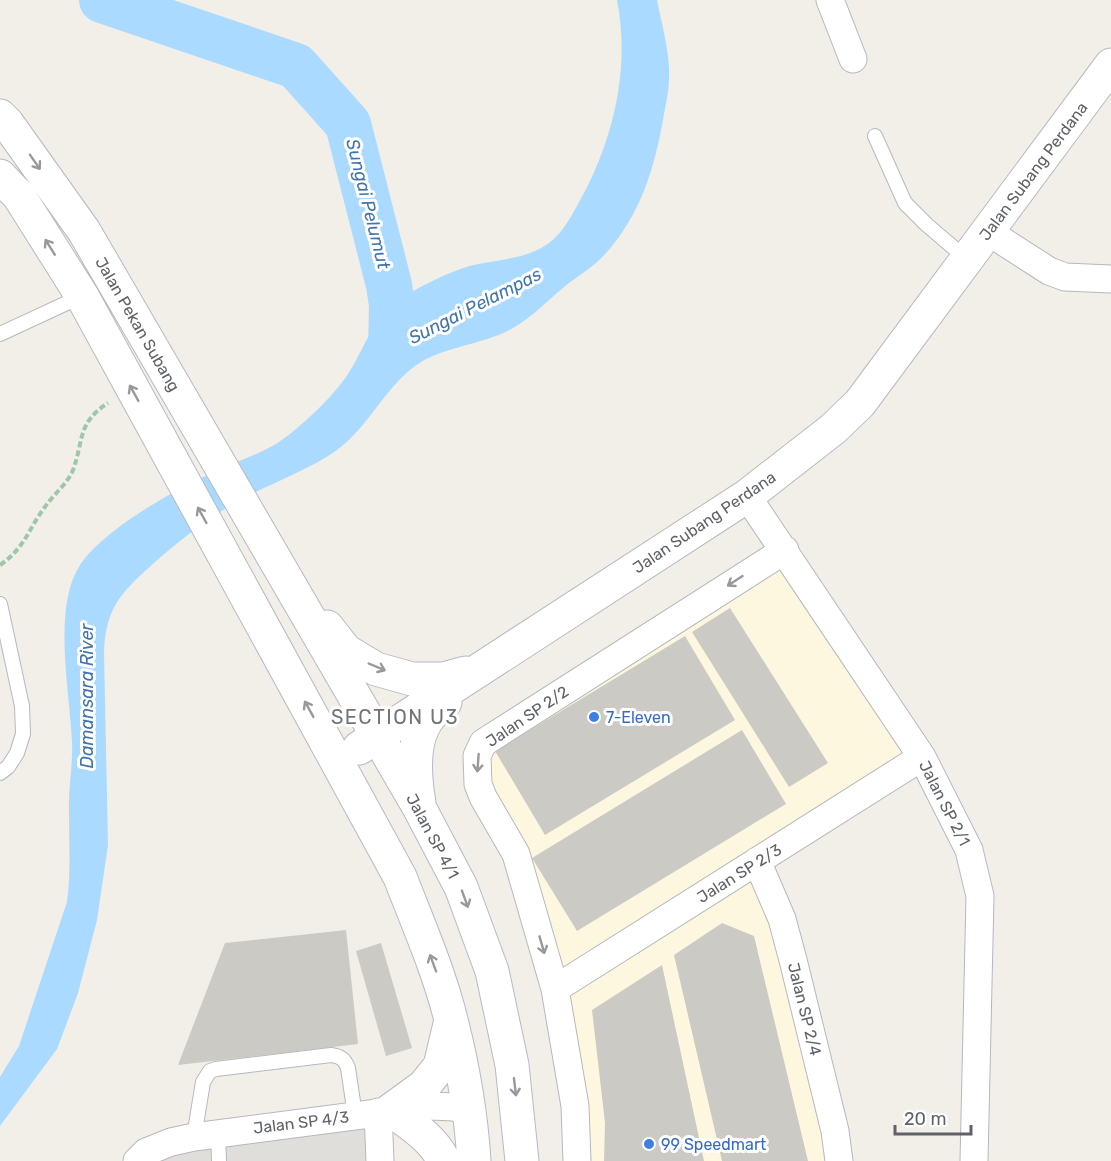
<svg xmlns="http://www.w3.org/2000/svg" width="1111" height="1161" viewBox="0 0 1111 1161" font-family="Rubik,sans-serif">
  <style>
    .commercial { fill: #fef7e0 }
    .industrial { fill: #e0deda }
    .water { fill: #aadaff }
    .lines { fill: none; stroke-linecap: round; stroke-linejoin: round }
    .river { stroke: #aadaff; stroke-width: 46 }
    .building { fill: #cccac5 }
    .lane-casing { stroke: #b5b8bc; stroke-width: 16 }
    .street-casing { stroke: #b5b8bc; stroke-width: 29 }
    .secondary-casing { stroke: #b6babf; stroke-width: 35 }
    .path { stroke: #9cc7a9; stroke-width: 4; stroke-dasharray: 6 3; stroke-linecap: butt }
    .lane { stroke: #fff; stroke-width: 14 }
    .street { stroke: #fff; stroke-width: 27 }
    .secondary { stroke: #fff; stroke-width: 33 }
    .oneway { stroke: #979a9d }
    .shop-dot { fill: #3f7fe0; stroke: #fff; stroke-width: 2 }
    .labels { text-anchor: middle; stroke-width: 6; stroke-linejoin: round; paint-order: stroke }
    .street-label { font-size: 16px; fill: #5f6368; stroke: #fff }
    .shop-label { font-size: 16px; fill: #366cbe; stroke: #fff; text-anchor: start }
    .water-label { font-size: 18px; font-style: italic; fill: #4174aa; stroke: #fff }
    .quarter-label { font-size: 20px; letter-spacing: 1.5px; fill: #70757a; stroke: #fff }
  </style>
  <rect width="100%" height="100%" fill="#f1efe8"/>
  <path class="commercial" d="M 781,566 L 907,753 L 741,857 L 773,923 L 830,1161 L 586,1161 L 491,790 L 490,748 Z"/>
  <path class="industrial" d="M 368,1124 L 371,1161 L 152,1161 L 175,1149 Z"/>
  <path class="water" d="M 617,0 L 657,0 C 662,26 670,52 669,78 C 669,92 665,107 663,120 C 654,169 641,213 607,252 C 595,266 578,276 564,287 C 546,302 532,317 513,328 C 485,344 447,346 421,362 C 386,384 370,426 337,450 C 310,469 279,480 250,495 C 214,513 185,536 155,562 C 122,592 106,606 104,652 L 108,845 L 97,920 L 78,993 L 57,1049 L 0,1126 L 0,1077 L 19,1046 L 67,902 C 71,872 69,843 69,813 C 68,789 73,765 72,742 C 70,692 52,608 80,565 C 104,529 176,489 216,471 C 236,462 257,455 276,444 C 299,429 333,397 348,374 C 363,351 371,323 394,304 C 411,290 452,270 474,265 C 496,260 523,259 543,247 C 559,238 568,222 577,206 C 612,145 631,71 617,0 Z"/>
  <g class="lines">
    <path class="river" d="M 102,0 L 296,66 L 348,124 L 389,285 L 392,305 L 391,351"/>
  </g>
  <path class="building" d="M 730,608 L 828,763 L 789,787 L 692,632 Z
    M 685,636 L 735,720 L 545,835 L 495,751 Z
    M 742,730 L 786,804 L 577,931 L 532,858 Z
    M 722,923 L 754,936 L 808,1161 L 722,1161 L 674,955 Z
    M 346,930 L 358,1044 L 178,1065 L 225,943 Z
    M 381,943 L 412,1048 L 386,1056 L 356,951 Z
    M 662,965 L 704,1161 L 604,1161 L 605,1123 L 592,1010 Z"/>
  <g class="lines">
    <g class="lane-casing">
      <path id="lane" d="M 875,136 L 905,203 L 927,225 L 967,259
        M 0,334 L 82,296
        M 0,604 L 22,706 L 23,734 L 17,753 L 8,767 L 0,773
        M 218,1133 L 219,1161
        M 194,1137 L 203,1082 L 210,1071 L 216,1069 L 331,1055 C 341,1056 345,1060 348,1068 L 355,1115"/>
    </g>
    <g class="street-casing">
      <path id="street" d="M 830,0 L 853,59
        M 987,231 L 1049,271 L 1065,277 L 1111,279
        M 747,496 L 922,757 L 969,850 L 980,896 L 974,1161
        M 757,861 L 782,919 L 793,960 L 835,1131 L 839,1161
        M 555,989 L 922,757
        M 378,1112 L 380,1161
        M 137,1161 L 146,1152 L 171,1142 L 194,1137 L 431,1106 L 454,1107 L 471,1112
        M 577,1161 L 575,1106 L 555,989 L 516,854 L 483,797 L 478,784 L 477,756 L 483,743 L 785,550"/>
    </g>
    <g class="secondary-casing">
      <path id="secondary" d="M 0,116 L 7,123 L 84,231 L 420,809 L 461,887 L 492,971 L 512,1065 L 522,1161
        M 0,176 L 19,196 L 82,296 L 400,877 C 418,924 439,971 451,1020 C 463,1067 471,1113 474,1161
        M 327,627 L 346,651 L 376,669 L 412,679 L 444,679 L 466,673
        M 359,748 L 747,496 L 833,429 L 860,403 L 1111,65
        M 419,803 C 415,779 412,749 423,727 C 427,718 437,708 445,702
        M 444,1161 C 433,1138 411,1125 391,1110 L 424,1086 L 440,1066 L 450,1024"/>
    </g>
    <path class="path" d="M 0,565 C 26,547 28,529 45,507 C 53,495 68,483 73,470 C 84,440 77,423 108,403"/>
    <use href="#lane" class="lane"/>
    <use href="#street" class="street"/>
    <use href="#secondary" class="secondary"/>
  </g>
  <defs><path id="oneway-shaft" d="M-6 0H5M1.5-3L5.5 0L1.5 3" fill="none" stroke-width="1.6" stroke-linecap="round" stroke-linejoin="round" transform="scale(1.5)"/></defs>
  <g class="oneway">
    <use href="#oneway-shaft" transform="translate(35 162) rotate(55)"/>
    <use href="#oneway-shaft" transform="translate(50 247) rotate(-122)"/>
    <use href="#oneway-shaft" transform="translate(134 393) rotate(-119)"/>
    <use href="#oneway-shaft" transform="translate(202 515) rotate(-119)"/>
    <use href="#oneway-shaft" transform="translate(735 581) rotate(147)"/>
    <use href="#oneway-shaft" transform="translate(377 667) rotate(23)"/>
    <use href="#oneway-shaft" transform="translate(309 709) rotate(-119)"/>
    <use href="#oneway-shaft" transform="translate(478 763) rotate(94)"/>
    <use href="#oneway-shaft" transform="translate(465 899) rotate(70)"/>
    <use href="#oneway-shaft" transform="translate(542 945) rotate(74)"/>
    <use href="#oneway-shaft" transform="translate(433 963) rotate(-110)"/>
    <use href="#oneway-shaft" transform="translate(515 1087) rotate(83)"/>
  </g>
  <g class="shop-dot">
    <circle cx="594" cy="717" r="6"/>
    <circle cx="649" cy="1144" r="6"/>
  </g>
  <g class="labels">
    <g class="street-label">
      <text transform="translate(1033 171) rotate(-53)" y="6">Jalan Subang Perdana</text>
      <text transform="translate(138 324) rotate(60)" y="6">Jalan Pekan Subang</text>
      <text transform="translate(704 522) rotate(-34)" y="6">Jalan Subang Perdana</text>
      <text transform="translate(527 716) rotate(-34)" y="6">Jalan SP 2/2</text>
      <text transform="translate(945 803) rotate(63)" y="6">Jalan SP 2/1</text>
      <text transform="translate(433 836) rotate(62)" y="6">Jalan SP 4/1</text>
      <text transform="translate(739 873) rotate(-32)" y="6">Jalan SP 2/3</text>
      <text transform="translate(805 1009) rotate(76)" y="6">Jalan SP 2/4</text>
      <text transform="translate(301 1122) rotate(-7)" y="6">Jalan SP 4/3</text>
    </g>
    <g class="shop-label">
      <text x="606" y="723">7-Eleven</text>
      <text x="661" y="1150">99 Speedmart</text>
    </g>
    <g class="water-label">
      <text transform="translate(368 204) rotate(76)" y="6">Sungai Pelumut</text>
      <text transform="translate(475 306) rotate(-27)" y="6">Sungai Pelampas</text>
      <text transform="translate(87 696) rotate(-90)" y="6">Damansara River</text>
    </g>
    <g class="quarter-label">
      <text x="395" y="724">SECTION U3</text>
    </g>
  </g>
  <path d="M895 1125v9h76v-9" fill="none" stroke="#5f6368" stroke-width="3"/>
  <text x="904" y="1125" font-size="18" fill="#5f6368" stroke="#ffffff" stroke-width="4.5" paint-order="stroke">20 m</text>
</svg>
